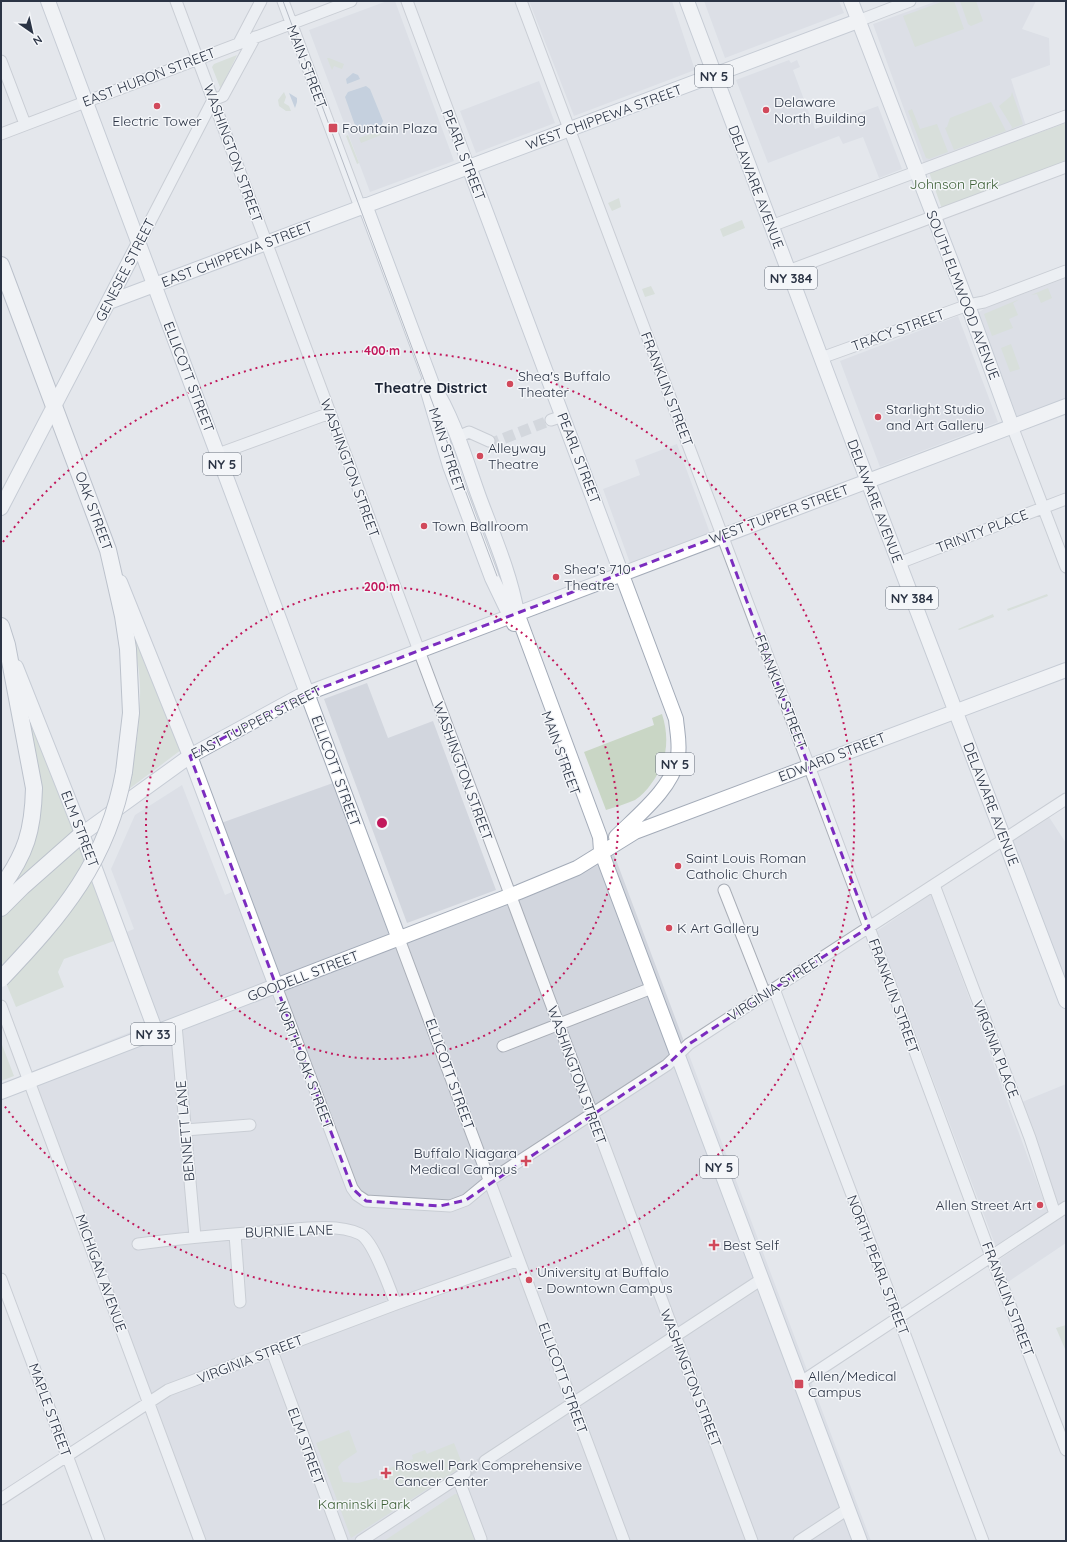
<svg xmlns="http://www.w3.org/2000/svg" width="1067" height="1542" viewBox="0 0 1067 1542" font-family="Quicksand,sans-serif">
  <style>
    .built { fill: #d2d6de }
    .green { fill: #c9d6c5 }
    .water { fill: #9fb4cc }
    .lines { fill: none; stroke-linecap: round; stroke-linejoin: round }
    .minor-tunnel { stroke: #bfc3cb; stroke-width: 11; stroke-dasharray: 11 5.5; stroke-linecap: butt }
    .minor-casing { stroke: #a9aeb7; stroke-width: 13 }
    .major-casing { stroke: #a3abb8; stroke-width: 16 }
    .highway-casing { stroke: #8b94a3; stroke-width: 18 }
    .minor { stroke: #f7f8fa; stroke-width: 11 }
    .major { stroke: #fff; stroke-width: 14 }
    .highway { stroke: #fff; stroke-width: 16 }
    .tram { stroke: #7d8696; stroke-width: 1 }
    .highway-bridge-casing { stroke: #8b94a3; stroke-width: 18; stroke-linecap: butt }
    .highway-bridge { stroke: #fff; stroke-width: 16 }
    .marked { fill: none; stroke: #7b2cbf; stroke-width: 3; stroke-dasharray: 8 5; stroke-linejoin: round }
    .ring { fill: none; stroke: #c2185b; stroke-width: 2; stroke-dasharray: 2 4 }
    .poi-dot { fill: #d1495b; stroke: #f4f6f9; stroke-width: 1.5 }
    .labels { text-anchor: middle; stroke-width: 3; stroke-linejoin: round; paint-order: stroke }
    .shield { fill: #f4f6f9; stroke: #676e7b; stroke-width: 1 }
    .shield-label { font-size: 13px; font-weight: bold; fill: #2b3445 }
    .street-label { font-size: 14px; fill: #2b3445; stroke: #f4f6f9 }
    .poi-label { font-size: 14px; fill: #2b3445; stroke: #f4f6f9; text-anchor: start }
    .park-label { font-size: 14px; fill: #3f6138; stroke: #f4f6f9 }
    .neighbourhood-label { font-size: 15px; font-weight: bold; fill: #1d2536; stroke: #f4f6f9 }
    .centre { fill: #c2185b; stroke: #f4f6f9; stroke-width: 2 }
    .ring-label { font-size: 12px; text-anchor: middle; font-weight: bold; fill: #c2185b; stroke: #f4f6f9; stroke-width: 3; stroke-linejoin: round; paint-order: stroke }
  </style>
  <rect width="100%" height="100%" fill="#e4e7ec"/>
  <path class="built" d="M 387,1 L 395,1 L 454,161 L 370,192 L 309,30 Z
    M 529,1 L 672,1 L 695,70 L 574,116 Z
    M 704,1 L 839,1 L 844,13 L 725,58 Z
    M 937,1 L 1036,1 L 1022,29 L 1049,38 L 1050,65 L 1011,79 L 1026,126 L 924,164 L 873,24 Z
    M 789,60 L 791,63 L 797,60 L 800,67 L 793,70 L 815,129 L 878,106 L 902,169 L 879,178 L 863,137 L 843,144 L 839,136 L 768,163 L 736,80 Z
    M 539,81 L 555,123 L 476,153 L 460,111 Z
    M 1066,278 L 1066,401 L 1019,417 L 1017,416 L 978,313 L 985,308 Z
    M 958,316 L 998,422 L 880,467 L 840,361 Z
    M 677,444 L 710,533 L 630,563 L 603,489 L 640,475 L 635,460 Z
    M 367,683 L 388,738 L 433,721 L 496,890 L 407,923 L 324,699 Z
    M 347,778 L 404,929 L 612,849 L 871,1541 L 195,1541 L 21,1076 L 148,1025 L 114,937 L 134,929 L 111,869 L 135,815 L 182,785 L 225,895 L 234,891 L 210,827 Z
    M 1049,817 L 1066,843 L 1066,983 L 1009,842 Z
    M 931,894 L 1048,1212 L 996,1247 L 877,931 Z
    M 1066,1084 L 1066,1202 L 1059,1206 L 1022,1102 Z
    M 1066,1214 L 1066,1243 L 1008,1282 L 1000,1259 Z"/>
  <path class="green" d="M 944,1 L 954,1 L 964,29 L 915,47 L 903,16 Z
    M 960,1 L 976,1 L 983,21 L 971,26 L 968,24 Z
    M 237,55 L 221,88 L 220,87 L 212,67 L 214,64 Z
    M 327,58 L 329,58 L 344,64 L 342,69 L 334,66 L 332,70 Z
    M 284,92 L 286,97 L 284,103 L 289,106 L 291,111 L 286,111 L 279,106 L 278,100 Z
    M 1012,92 L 1023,124 L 1011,129 L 1012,127 L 999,106 L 1011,96 Z
    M 991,102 L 1006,131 L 954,150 L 945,128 L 947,127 L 950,118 Z
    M 912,109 L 920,129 L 937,124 L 948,152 L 929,159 L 926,158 L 908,111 Z
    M 1066,123 L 1066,162 L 942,209 L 929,172 Z
    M 380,131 L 381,135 L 361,143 L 359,138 Z
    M 348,135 L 359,163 L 357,164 L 346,136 Z
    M 619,198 L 621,207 L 612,211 L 608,203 Z
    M 742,220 L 745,228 L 723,237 L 720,229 Z
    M 651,286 L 655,294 L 645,297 L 642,289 Z
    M 1048,288 L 1052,298 L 1041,303 L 1037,294 L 1031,295 Z
    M 1020,299 L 1013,303 L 1018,315 L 1009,319 L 1013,328 L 992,336 L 984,314 Z
    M 1011,344 L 1020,369 L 1010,372 L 1001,348 Z
    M 1047,594 L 1048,596 L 1008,611 L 1007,609 Z
    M 993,614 L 994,617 L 959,630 L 958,629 Z
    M 129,615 L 181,750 L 129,789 C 135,755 141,720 140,685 C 139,662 133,638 129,615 Z
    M 662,714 C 670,739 667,763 651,784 C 647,790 641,796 635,800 C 626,804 615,807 606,810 L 584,752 L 654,725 L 652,718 Z
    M 28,718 L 73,827 L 73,833 L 12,890 L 13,884 L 32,846 Z
    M 79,848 L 85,863 L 42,924 L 1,966 L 1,918 L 19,899 Z
    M 92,881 L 114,941 L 64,959 L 58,972 L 64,987 L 16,1007 L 6,983 Z
    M 1,1042 L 14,1076 L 1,1081 Z
    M 1066,1325 L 1066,1349 L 1065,1349 L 1056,1328 Z
    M 349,1430 L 357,1452 L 342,1462 L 338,1467 L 343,1482 L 358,1483 L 377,1478 L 378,1480 L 387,1476 L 385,1470 L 413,1459 L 412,1455 L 425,1450 L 427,1454 L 454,1443 L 463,1466 L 351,1538 L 316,1443 Z
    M 455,1494 L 461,1495 L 477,1540 L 384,1541 Z"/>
  <path class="water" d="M 353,73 L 358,75 L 360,79 L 347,84 L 346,79 Z
    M 366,86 L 370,89 L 383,121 L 381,126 L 362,133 L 357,131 L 345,97 L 348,92 Z
    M 289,93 L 297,98 L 297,102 L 295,108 Z"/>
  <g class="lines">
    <path class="minor-tunnel" d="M 489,441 L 492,443 L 551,420
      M 465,1473 L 485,1461"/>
    <g class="minor-casing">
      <path id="minor" d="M 176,1 L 752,1541
        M 283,1 L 360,207
        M 407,1 L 469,167
        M 521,1 L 809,766 L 991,1256 L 1066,1450
        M 858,21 L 910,1
        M 239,43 L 261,1
        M 1,61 L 25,124
        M 1,134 L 351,1
        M 771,226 L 1066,116
        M 139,243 L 213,100 L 223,96 L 255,37
        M 788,271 L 1066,167
        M 821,358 L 968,305 L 984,302 L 1066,271
        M 551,420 L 563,416
        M 1012,426 L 1066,567
        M 462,435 L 469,432 L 489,441
        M 218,454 L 330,413
        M 899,563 L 1066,499
        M 934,885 L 1030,1138 L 1055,1214
        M 724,890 L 765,994
        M 399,939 L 624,1541
        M 276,986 L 352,1188 L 357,1195 L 366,1201 L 450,1206 L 466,1200 L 489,1181 L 667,1065 L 689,1044 L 1066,799
        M 774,989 L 983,1541
        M 1,1006 L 200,1541
        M 176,1025 L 195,1237
        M 503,1046 L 652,988
        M 185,1130 L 250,1125
        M 235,1234 L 240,1302
        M 138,1244 C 184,1238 229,1234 275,1231 C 300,1229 337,1223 360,1234 C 374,1241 389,1288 396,1304
        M 1,1279 L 99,1541
        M 272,1351 L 342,1541
        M 801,1382 L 1066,1207
        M 485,1461 L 762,1279
        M 458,1478 L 481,1539
        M 1,1499 L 168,1390 L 396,1304 L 519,1260
        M 361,1541 L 465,1473
        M 799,1541 L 848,1509"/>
    </g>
    <g class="major-casing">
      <path id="major" d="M 48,1 L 399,939
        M 687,1 L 854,445 L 1066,1001
        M 851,1 L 966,300 L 1012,426
        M 469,167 L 676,719 C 677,731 680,743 678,756 C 674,787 637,816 616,837
        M 365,205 L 432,384 C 454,419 465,458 479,497 C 493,535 510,573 517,613 L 600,837 L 601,851 L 860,1541
        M 109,302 L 858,21
        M 426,385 L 450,466 L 492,578 L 514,624
        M 1,508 L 139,243
        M 120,582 L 190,756 L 276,986
        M 16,667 L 78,823 L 156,1032
        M 82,834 L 190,756 L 300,696 L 1066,406
        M 1,1092 L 519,892 L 577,868 L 635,832 L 1066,670"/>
    </g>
    <g class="highway-casing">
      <path id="highway" d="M 1,265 L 108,550 L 123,616 L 128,649 L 131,713 L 124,772
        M 1,626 L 7,645 L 34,788 C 33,831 26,853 1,888
        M 1,908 L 22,887 L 82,834"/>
    </g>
    <use href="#minor" class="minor"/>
    <use href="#major" class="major"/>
    <use href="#highway" class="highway"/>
    <path class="tram" d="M 283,1 L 497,576"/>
    <g class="highway-bridge-casing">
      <path id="highway-bridge" d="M 1,979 C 62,915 108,861 124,772"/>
    </g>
    <use href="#highway-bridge" class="highway-bridge"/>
  </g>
  <path d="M0 0H1067V1542H0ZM 722,535 L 869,927 L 689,1044 L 667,1065 L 466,1200 L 440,1206 L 366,1201 L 352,1188 L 190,756 L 300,696 Z" fill="#e4e7ec" fill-opacity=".55" fill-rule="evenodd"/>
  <path class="marked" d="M 722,535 L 869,927 L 689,1044 L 667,1065 L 466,1200 L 440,1206 L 366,1201 L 352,1188 L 190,756 L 300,696 Z"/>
  <g class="ring">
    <circle cx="382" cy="823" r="236"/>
    <path d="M3 542A472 472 0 1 1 3 1104"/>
  </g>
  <g class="poi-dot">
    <circle cx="157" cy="106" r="4"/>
    <circle cx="766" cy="110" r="4"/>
    <rect x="328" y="123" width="10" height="10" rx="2"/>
    <circle cx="510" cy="384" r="4"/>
    <circle cx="878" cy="417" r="4"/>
    <circle cx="480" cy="456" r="4"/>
    <circle cx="424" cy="526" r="4"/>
    <circle cx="556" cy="577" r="4"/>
    <circle cx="678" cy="866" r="4"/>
    <circle cx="669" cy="928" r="4"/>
    <path d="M524 1155h4v4h4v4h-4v4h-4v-4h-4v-4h4z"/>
    <circle cx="1040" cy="1205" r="4"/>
    <path d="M712 1239h4v4h4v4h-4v4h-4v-4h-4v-4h4z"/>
    <circle cx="529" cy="1280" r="4"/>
    <rect x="794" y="1379" width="10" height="10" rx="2"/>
    <path d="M384 1467h4v4h4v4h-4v4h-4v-4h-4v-4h4z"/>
  </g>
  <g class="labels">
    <g class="shield">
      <rect x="695" y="65" width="38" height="22" rx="3"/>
      <rect x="765" y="267" width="52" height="22" rx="3"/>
      <rect x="203" y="453" width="38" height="22" rx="3"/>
      <rect x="886" y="587" width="52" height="22" rx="3"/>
      <rect x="656" y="753" width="38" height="22" rx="3"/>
      <rect x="131" y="1023" width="44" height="22" rx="3"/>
      <rect x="700" y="1156" width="38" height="22" rx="3"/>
    </g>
    <g class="shield-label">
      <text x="714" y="81">NY 5</text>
      <text x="791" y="283">NY 384</text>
      <text x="222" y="469">NY 5</text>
      <text x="912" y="603">NY 384</text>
      <text x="675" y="769">NY 5</text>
      <text x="153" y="1039">NY 33</text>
      <text x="719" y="1172">NY 5</text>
    </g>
    <g class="street-label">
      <text transform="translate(307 67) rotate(69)" y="5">MAIN STREET</text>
      <text transform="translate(149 77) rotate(-21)" y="5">EAST HURON STREET</text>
      <text transform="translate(604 117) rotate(-20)" y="5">WEST CHIPPEWA STREET</text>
      <text transform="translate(233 153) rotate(70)" y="5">WASHINGTON STREET</text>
      <text transform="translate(464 155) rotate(69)" y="5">PEARL STREET</text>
      <text transform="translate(756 187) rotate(69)" y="5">DELAWARE AVENUE</text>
      <text transform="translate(237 254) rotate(-21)" y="5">EAST CHIPPEWA STREET</text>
      <text transform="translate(125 270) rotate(-63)" y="5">GENESEE STREET</text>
      <text transform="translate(963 295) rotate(69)" y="5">SOUTH ELMWOOD AVENUE</text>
      <text transform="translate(898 330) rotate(-20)" y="5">TRACY STREET</text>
      <text transform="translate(189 377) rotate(69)" y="5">ELLICOTT STREET</text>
      <text transform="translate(667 389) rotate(69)" y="5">FRANKLIN STREET</text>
      <text transform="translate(447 450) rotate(72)" y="5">MAIN STREET</text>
      <text transform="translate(579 458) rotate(69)" y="5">PEARL STREET</text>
      <text transform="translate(350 468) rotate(70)" y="5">WASHINGTON STREET</text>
      <text transform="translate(875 501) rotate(69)" y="5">DELAWARE AVENUE</text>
      <text transform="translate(94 511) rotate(70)" y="5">OAK STREET</text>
      <text transform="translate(779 514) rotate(-20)" y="5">WEST TUPPER STREET</text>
      <text transform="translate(982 531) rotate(-21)" y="5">TRINITY PLACE</text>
      <text transform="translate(781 692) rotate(69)" y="5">FRANKLIN STREET</text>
      <text transform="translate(256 722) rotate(-27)" y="5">EAST TUPPER STREET</text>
      <text transform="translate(561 753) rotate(70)" y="5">MAIN STREET</text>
      <text transform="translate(832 757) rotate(-21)" y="5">EDWARD STREET</text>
      <text transform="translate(336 771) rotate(70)" y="5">ELLICOTT STREET</text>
      <text transform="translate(463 771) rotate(70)" y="5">WASHINGTON STREET</text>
      <text transform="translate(991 804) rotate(69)" y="5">DELAWARE AVENUE</text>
      <text transform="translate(80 829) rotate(69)" y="5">ELM STREET</text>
      <text transform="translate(303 976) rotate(-21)" y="5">GOODELL STREET</text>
      <text transform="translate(776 987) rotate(-33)" y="5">VIRGINIA STREET</text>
      <text transform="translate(894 996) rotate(70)" y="5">FRANKLIN STREET</text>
      <text transform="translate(996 1049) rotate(69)" y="5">VIRGINIA PLACE</text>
      <text transform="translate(305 1065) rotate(69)" y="5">NORTH OAK STREET</text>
      <text transform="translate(450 1074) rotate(70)" y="5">ELLICOTT STREET</text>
      <text transform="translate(577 1075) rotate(70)" y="5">WASHINGTON STREET</text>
      <text transform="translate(185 1131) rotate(-95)" y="5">BENNETT LANE</text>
      <text transform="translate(289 1231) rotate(-2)" y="5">BURNIE LANE</text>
      <text transform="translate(878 1265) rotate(69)" y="5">NORTH PEARL STREET</text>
      <text transform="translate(101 1273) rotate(70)" y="5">MICHIGAN AVENUE</text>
      <text transform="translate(1008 1299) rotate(69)" y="5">FRANKLIN STREET</text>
      <text transform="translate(250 1359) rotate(-21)" y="5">VIRGINIA STREET</text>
      <text transform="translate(563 1378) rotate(70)" y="5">ELLICOTT STREET</text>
      <text transform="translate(691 1378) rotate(69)" y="5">WASHINGTON STREET</text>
      <text transform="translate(50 1410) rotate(70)" y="5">MAPLE STREET</text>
      <text transform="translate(306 1446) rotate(70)" y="5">ELM STREET</text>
    </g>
    <g class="poi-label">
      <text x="774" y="107">Delaware<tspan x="774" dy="16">North Building</tspan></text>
      <text x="157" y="126" text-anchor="middle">Electric Tower</text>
      <text x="342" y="133">Fountain Plaza</text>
      <text x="518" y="381">Shea's Buffalo<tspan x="518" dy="16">Theater</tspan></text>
      <text x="886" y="414">Starlight Studio<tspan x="886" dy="16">and Art Gallery</tspan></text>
      <text x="488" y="453">Alleyway<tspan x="488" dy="16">Theatre</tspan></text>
      <text x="432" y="531">Town Ballroom</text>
      <text x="564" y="574">Shea's 710<tspan x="564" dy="16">Theatre</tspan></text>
      <text x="686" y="863">Saint Louis Roman<tspan x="686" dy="16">Catholic Church</tspan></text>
      <text x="677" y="933">K Art Gallery</text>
      <text x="517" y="1158" text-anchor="end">Buffalo Niagara<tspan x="517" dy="16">Medical Campus</tspan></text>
      <text x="1032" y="1210" text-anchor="end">Allen Street Art</text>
      <text x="723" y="1250">Best Self</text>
      <text x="537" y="1277">University at Buffalo<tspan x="537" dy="16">- Downtown Campus</tspan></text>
      <text x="808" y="1381">Allen/Medical<tspan x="808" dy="16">Campus</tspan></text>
      <text x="395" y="1470">Roswell Park Comprehensive<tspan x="395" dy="16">Cancer Center</tspan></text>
    </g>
    <g class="park-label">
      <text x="954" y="189">Johnson Park</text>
      <text x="364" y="1509">Kaminski Park</text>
    </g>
    <g class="neighbourhood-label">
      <text x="431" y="393">Theatre District</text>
    </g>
  </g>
  <circle cx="382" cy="823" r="6" class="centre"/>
  <g class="ring-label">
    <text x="382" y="355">400 m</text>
    <text x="382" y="591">200 m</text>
  </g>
  <rect width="1067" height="1542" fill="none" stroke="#2b3445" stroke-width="4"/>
  <g transform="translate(32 32) rotate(146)" stroke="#f4f6f9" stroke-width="3" paint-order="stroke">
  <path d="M0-3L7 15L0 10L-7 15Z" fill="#2b3445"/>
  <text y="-6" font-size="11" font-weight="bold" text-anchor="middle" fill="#2b3445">N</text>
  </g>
</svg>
